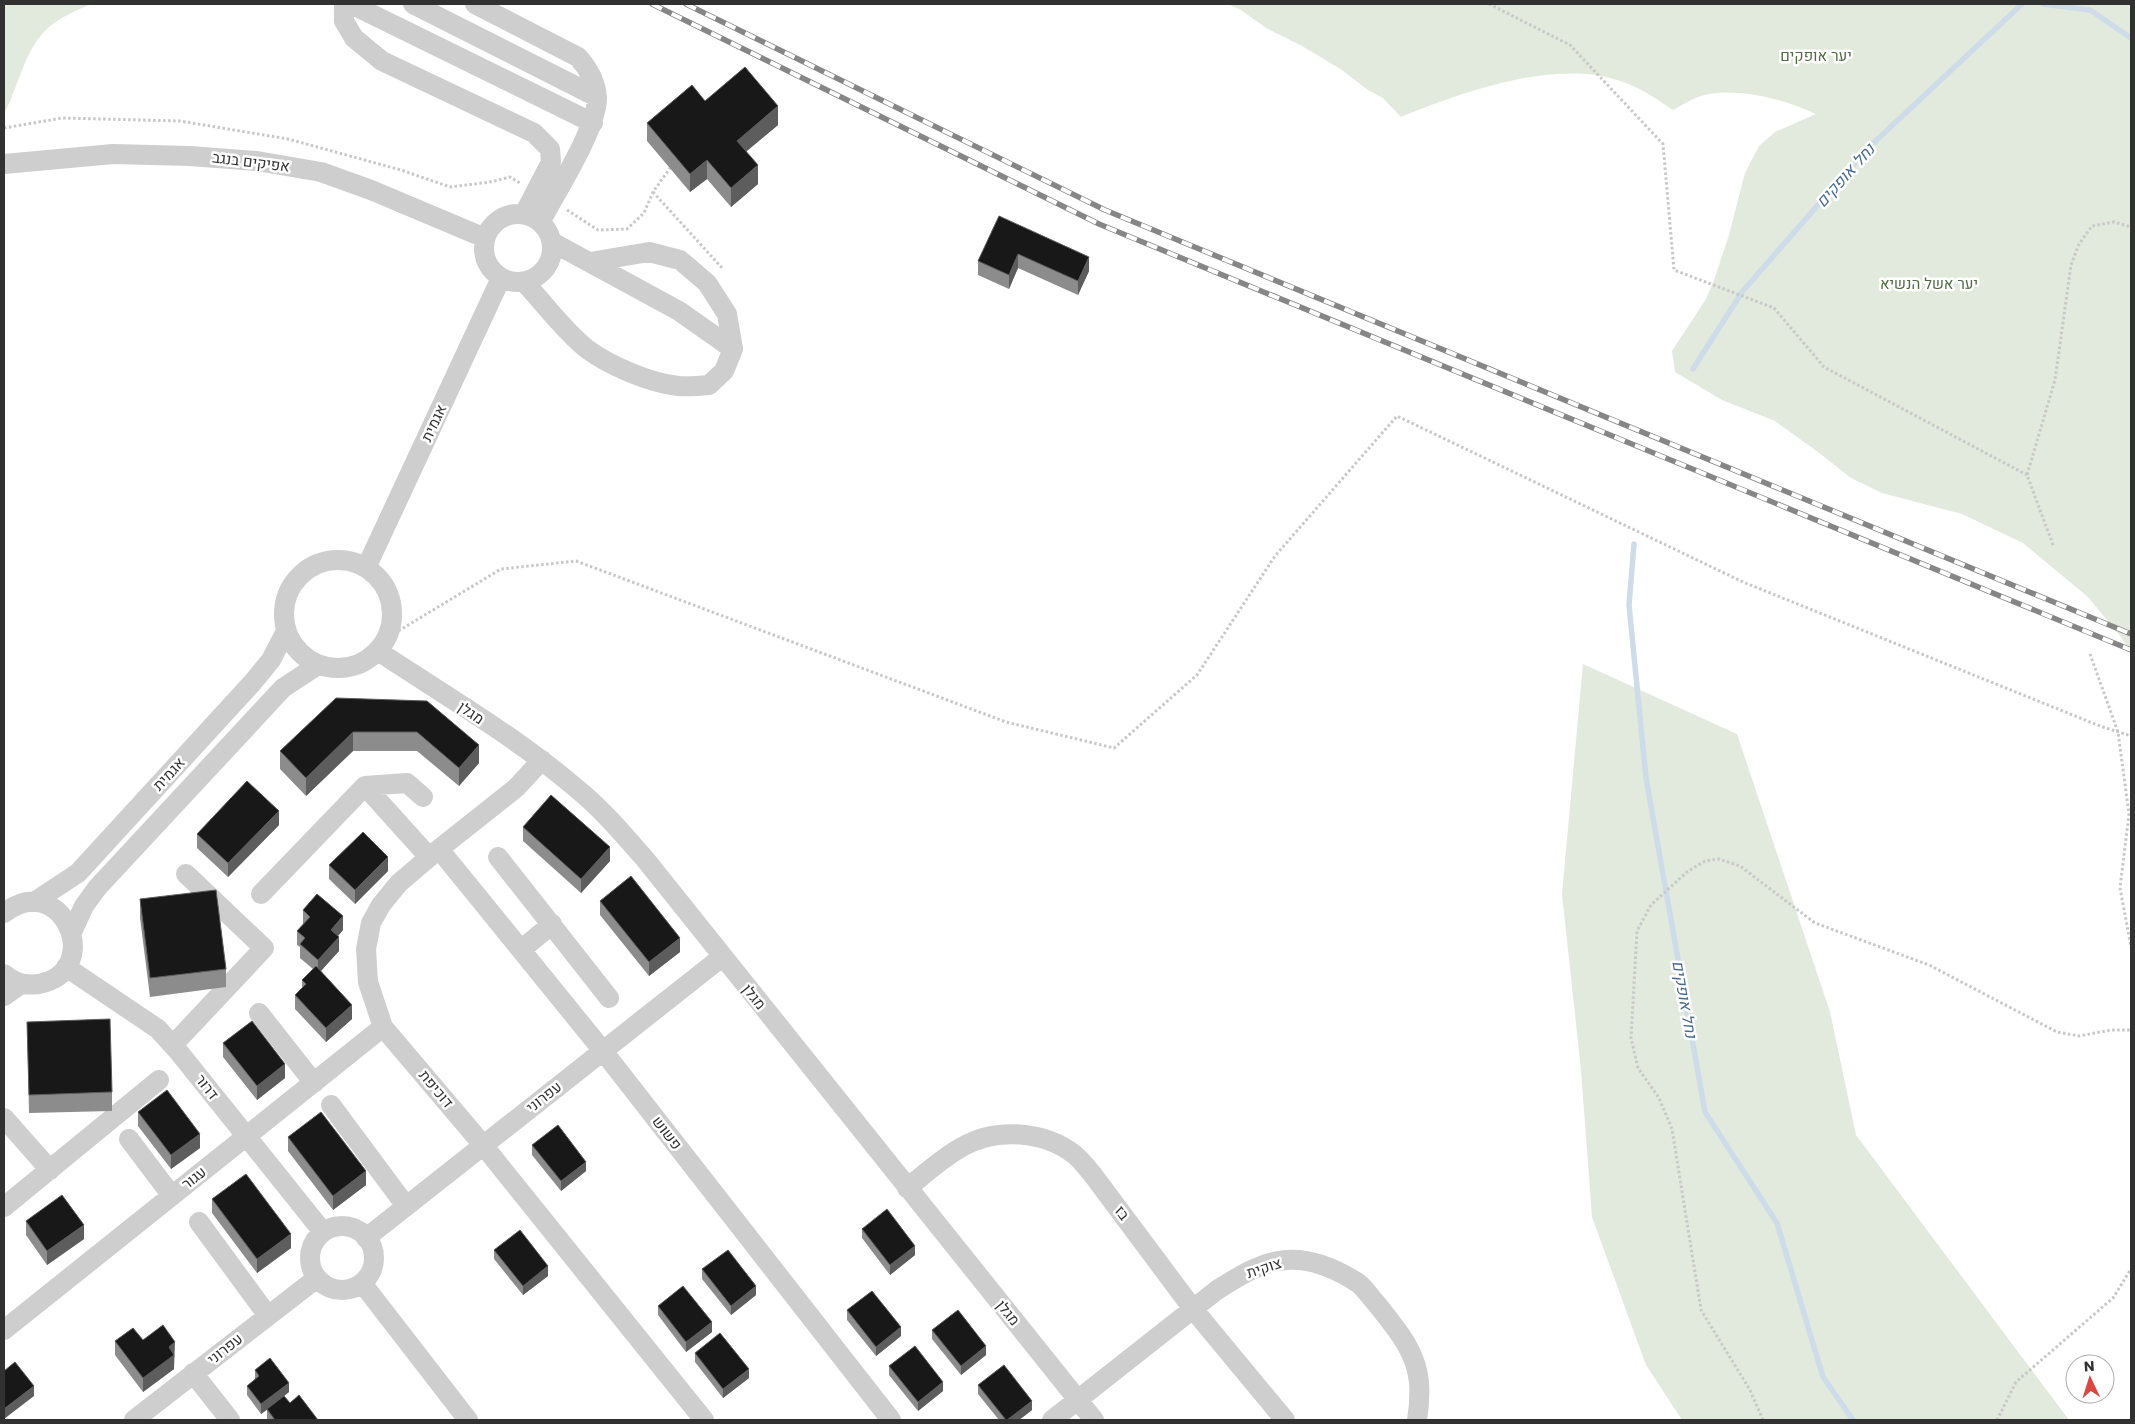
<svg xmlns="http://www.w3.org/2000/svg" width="2135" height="1424" viewBox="0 0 2135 1424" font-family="Poppins,Heebo,sans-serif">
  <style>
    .green { fill: #e2e9dd }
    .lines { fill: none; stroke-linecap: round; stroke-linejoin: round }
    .stream { stroke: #cedcea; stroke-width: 5.5 }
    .path { stroke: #c8c8c8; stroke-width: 3; stroke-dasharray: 2.5 2.5; stroke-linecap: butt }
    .minor { stroke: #cecece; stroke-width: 20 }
    .rail-casing { stroke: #868686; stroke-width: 5.5 }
    .rail { stroke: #fff; stroke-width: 4; stroke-dasharray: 11; stroke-linecap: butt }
    .wall { fill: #8c8c8c }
    .shaded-wall { fill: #5d5d5d }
    .building { fill: #181818; stroke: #5d5d5d }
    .labels { text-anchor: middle; stroke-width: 5; stroke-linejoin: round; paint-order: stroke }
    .park-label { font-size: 15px; fill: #4f6a41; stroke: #fff }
    .street-label { font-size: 15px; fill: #313131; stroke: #fff }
    .water-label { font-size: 16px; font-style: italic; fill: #44688e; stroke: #fff }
  </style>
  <rect width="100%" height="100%" fill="#fff"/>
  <path class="green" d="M 4,4 L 92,4 C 77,10 60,17 48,28 C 24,50 19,86 4,114 Z
    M 1228,4 L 2131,4 L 2131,653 L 2121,637 L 2088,597 L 2023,543 L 1962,514 L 1882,493 L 1851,478 L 1818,452 L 1775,421 L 1722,400 L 1675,372 L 1672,351 L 1706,299 L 1714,280 L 1729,235 L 1745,173 L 1759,146 L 1775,132 L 1816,114 C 1786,100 1742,88 1709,94 C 1696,96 1684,104 1673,110 C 1658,100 1641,88 1623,82 C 1559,57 1462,92 1401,117 L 1383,98 L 1368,90 L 1342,70 L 1302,46 L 1266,28 L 1241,10 Z
    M 1583,664 L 1737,734 L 1830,1012 L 1856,1135 L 2069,1420 L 1682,1420 L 1646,1365 L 1592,1217 L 1581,1070 L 1562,894 Z"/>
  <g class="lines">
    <path class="stream" d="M 2043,4 L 2090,10 L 2131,38
      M 1693,369 L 1742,292 L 1866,150 L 2022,4
      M 1634,544 L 1629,605 L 1646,778 L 1705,1112 L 1777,1223 L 1823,1377 L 1853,1420"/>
    <path class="path" d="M 1489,4 L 1570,45 L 1663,144 L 1674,270 L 1774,308 L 1824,367 L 2027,475
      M 4,128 L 62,118 L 180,121 L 288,139 L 401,170 L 450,187 L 490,182 L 510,177 L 520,183
      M 653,192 L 723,269
      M 567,210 L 598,230 L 627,229 L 644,213 L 653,192 L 670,168
      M 2053,545 L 2027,475 L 2055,380 L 2071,265 L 2079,244 L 2092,226 L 2114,222 L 2131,227
      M 390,636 L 501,569 L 576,561 L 1006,722 L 1114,748 L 1197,675 L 1275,556 L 1397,416 L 1743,582 L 2100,726 L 2131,736
      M 2090,654 L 2118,732 L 2129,814 L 2120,888 L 2131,947
      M 1763,1420 L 1750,1390 L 1701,1310 L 1672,1129 L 1659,1098 L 1638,1068 L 1631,1038 L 1637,931 L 1651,905 L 1687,872 L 1705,861 L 1719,859 L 1740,866 L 1815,923 L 1929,965 L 2057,1032 L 2079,1036 L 2111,1030 L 2131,1030
      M 1997,1420 L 2016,1382 L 2113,1298 L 2131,1269"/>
    <path class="minor" d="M 344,4 L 344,21 L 354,38 L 382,61 L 534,133 L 550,149 L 551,162 L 524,214
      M 351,4 L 593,123
      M 413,4 L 597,97
      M 475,4 L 578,57 C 588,68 596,82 597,98 C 597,129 556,192 541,221
      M 4,164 L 113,154 L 190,156 L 257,161 L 321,172 L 371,190 L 485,238
      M484 248a34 34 0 1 1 68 0a34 34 0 1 1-68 0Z
      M 552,242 L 679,311 L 733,349
      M 524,282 C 545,304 563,330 587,349 C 610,366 650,383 678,386 C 688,387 699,386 709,385 L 724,371 L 733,349 L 727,314 L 707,283 L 680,260 L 649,252 L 590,262
      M284 614a54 54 0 1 1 108 0a54 54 0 1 1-108 0Z
      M 366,568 L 501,278
      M 378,651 C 444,695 515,736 576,788 C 602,809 623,834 645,859 L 1094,1420
      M 542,760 L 516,788 L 439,849 L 399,883 L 381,905 L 371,923 L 366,949 L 368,982 L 383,1027 L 483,1145 L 704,1420
      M 365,786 L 429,857
      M 439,849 L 603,1051 L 891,1420
      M 498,857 L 609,998
      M 261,894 L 365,786 L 407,783 L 423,797
      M 34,902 L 78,873 L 253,682 L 271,660 L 286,631
      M 4,913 C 62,868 106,971 39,984 C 26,986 14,983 4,974
      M 72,932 L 84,906 L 97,888 L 283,688 L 318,665
      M 521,950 L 552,924
      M 66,967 L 158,1029 L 178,1051 L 323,1232
      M 4,996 L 21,984
      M 259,1013 L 314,1083
      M 173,1045 L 264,948 L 186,874
      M 331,1105 L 406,1206
      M 4,1118 L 50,1170
      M 129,1139 L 172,1196
      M 907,1188 C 925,1174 942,1158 962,1147 C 996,1127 1045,1131 1075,1155 C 1082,1161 1088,1169 1093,1175 L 1193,1309 L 1285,1420
      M 4,1207 L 159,1080
      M 199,1222 L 268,1316
      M310 1258a32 32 0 1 1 64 0a32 32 0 1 1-64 0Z
      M 366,1238 L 722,957
      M 362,1283 L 468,1420
      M 4,1330 L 383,1027
      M 193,1373 L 230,1420
      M 134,1420 L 317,1278
      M 1052,1420 L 1217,1290 C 1238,1277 1260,1262 1286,1260 C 1311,1258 1338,1270 1358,1283 C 1365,1288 1370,1297 1376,1303 C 1395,1327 1416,1350 1419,1382 C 1420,1395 1419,1408 1417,1420"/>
    <g class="rail-casing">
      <path id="rail" d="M 652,4 L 1099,224 L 2131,650
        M 686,4 L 1105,210 L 2131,634"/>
    </g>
    <use href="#rail" class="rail"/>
  </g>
  <path class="wall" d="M 705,101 L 778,125 L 746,152 L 758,184 L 731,207 L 707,179 L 690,192 L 647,141 L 647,123 Z
    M 999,216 L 1089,271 L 1078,295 L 1018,268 L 1009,289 L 978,275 L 978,261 Z
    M 427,701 L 479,763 L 459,786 L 417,751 L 353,751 L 306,796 L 280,769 L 280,751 Z
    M 279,825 L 228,877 L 197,848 L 197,834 Z
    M 523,827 L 610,861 L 581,893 L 523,841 Z
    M 329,865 L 388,871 L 355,904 L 329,879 Z
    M 140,899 L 226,969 L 226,987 L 150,997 L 140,918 Z
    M 600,901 L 680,952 L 649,976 L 600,915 Z
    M 303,910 L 343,930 L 338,936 L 339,951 L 321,971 L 352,1019 L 326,1042 L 295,1009 L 295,995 L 302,989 L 302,980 L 313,969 L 300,958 L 300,947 L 297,945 L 297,931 L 303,924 Z
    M 27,1022 L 112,1092 L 112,1111 L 29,1113 Z
    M 223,1043 L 285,1078 L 257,1100 L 223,1057 Z
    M 138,1112 L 200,1148 L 171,1169 L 138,1126 Z
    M 288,1137 L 366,1185 L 333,1210 L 288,1151 Z
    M 532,1145 L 586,1171 L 561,1191 L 532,1155 Z
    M 212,1199 L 291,1248 L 257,1273 L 212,1213 Z
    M 26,1221 L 84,1239 L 47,1265 L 26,1235 Z
    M 862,1229 L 915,1255 L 890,1275 L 862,1238 Z
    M 494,1250 L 548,1276 L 523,1295 L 494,1259 Z
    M 702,1269 L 756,1295 L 731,1315 L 702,1279 Z
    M 658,1306 L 712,1332 L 686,1352 L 658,1315 Z
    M 847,1310 L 901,1336 L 876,1356 L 847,1320 Z
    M 932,1330 L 986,1355 L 961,1375 L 932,1339 Z
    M 143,1340 L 175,1356 L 174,1357 L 174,1369 L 143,1392 L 115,1355 L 115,1341 Z
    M 695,1353 L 749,1378 L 723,1398 L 695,1362 Z
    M 889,1366 L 943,1391 L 918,1411 L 889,1375 Z
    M 255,1370 L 289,1392 L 284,1396 L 290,1403 L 318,1420 L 267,1420 L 267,1410 L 261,1414 L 247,1395 L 247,1386 L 255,1380 Z
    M 978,1385 L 1032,1410 L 1019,1420 L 999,1420 L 978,1394 Z"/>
  <path class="shaded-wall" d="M 778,106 L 778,125 L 737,159 L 737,141 Z
    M 707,160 L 707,179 L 690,192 L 690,174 Z
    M 758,165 L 758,184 L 731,207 L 731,188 Z
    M 1018,254 L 1018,268 L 1009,289 L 1009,275 Z
    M 1089,257 L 1089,271 L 1078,295 L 1078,281 Z
    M 353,732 L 353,751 L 306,796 L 306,778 Z
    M 479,745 L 479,763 L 459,786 L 459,768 Z
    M 279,811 L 279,825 L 228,877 L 228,863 Z
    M 610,847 L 610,861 L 581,893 L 581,879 Z
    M 388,857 L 388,871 L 355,904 L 355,890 Z
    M 343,916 L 343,930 L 331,944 L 331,930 Z
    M 339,937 L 339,951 L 318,974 L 318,960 Z
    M 680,938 L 680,952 L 649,976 L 649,962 Z
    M 352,1005 L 352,1019 L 326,1042 L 326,1028 Z
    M 285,1064 L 285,1078 L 257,1100 L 257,1086 Z
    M 200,1134 L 200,1148 L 171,1169 L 171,1155 Z
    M 586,1162 L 586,1171 L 561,1191 L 561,1181 Z
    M 366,1171 L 366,1185 L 333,1210 L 333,1196 Z
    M 84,1225 L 84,1239 L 47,1265 L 47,1251 Z
    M 291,1234 L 291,1248 L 257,1273 L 257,1259 Z
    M 915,1246 L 915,1255 L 890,1275 L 890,1265 Z
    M 548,1266 L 548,1276 L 523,1295 L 523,1286 Z
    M 756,1286 L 756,1295 L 731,1315 L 731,1306 Z
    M 712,1322 L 712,1332 L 686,1352 L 686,1342 Z
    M 901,1327 L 901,1336 L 876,1356 L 876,1347 Z
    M 175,1342 L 174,1369 L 143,1392 L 143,1378 L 169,1347 Z
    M 986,1346 L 986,1355 L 961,1375 L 961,1366 Z
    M 749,1369 L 749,1378 L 723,1398 L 723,1389 Z
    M 943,1382 L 943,1391 L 918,1411 L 918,1402 Z
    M 289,1383 L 289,1392 L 261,1414 L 261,1404 Z
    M 34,1386 L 34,1396 L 4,1419 L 4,1409 Z
    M 1032,1401 L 1032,1410 L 1019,1420 L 1007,1420 Z"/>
  <path class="building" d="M 745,67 L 778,106 L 737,141 L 758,165 L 731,188 L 707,160 L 690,174 L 647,123 L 692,85 L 705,101 Z
    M 999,216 L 1089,257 L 1078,281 L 1018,254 L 1009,275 L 978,261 Z
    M 336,698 L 427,701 L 479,745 L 459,768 L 417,732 L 353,732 L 306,778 L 280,751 Z
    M 247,781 L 279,811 L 228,863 L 197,834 Z
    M 551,795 L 610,847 L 581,879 L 523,827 Z
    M 363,832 L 388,857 L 355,890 L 329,865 Z
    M 631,876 L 680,938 L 649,962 L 600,901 Z
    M 216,890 L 226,969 L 150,978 L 140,899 Z
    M 317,894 L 343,916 L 331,930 L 339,937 L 318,960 L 300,944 L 305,938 L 297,931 L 310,917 L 303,910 Z
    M 316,966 L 352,1005 L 326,1028 L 295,995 L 306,984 L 302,980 Z
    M 110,1019 L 112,1092 L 29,1095 L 27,1022 Z
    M 252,1021 L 285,1064 L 257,1086 L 223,1043 Z
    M 167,1090 L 200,1134 L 171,1155 L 138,1112 Z
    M 321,1112 L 366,1171 L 333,1196 L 288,1137 Z
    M 558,1125 L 586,1162 L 561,1181 L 532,1145 Z
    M 246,1174 L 291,1234 L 257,1259 L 212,1199 Z
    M 62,1195 L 84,1225 L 47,1251 L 26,1221 Z
    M 887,1209 L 915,1246 L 890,1265 L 862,1229 Z
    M 520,1230 L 548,1266 L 523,1286 L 494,1250 Z
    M 728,1250 L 756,1286 L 731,1306 L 702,1269 Z
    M 683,1286 L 712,1322 L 686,1342 L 658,1306 Z
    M 872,1291 L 901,1327 L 876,1347 L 847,1310 Z
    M 958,1310 L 986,1346 L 961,1366 L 932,1330 Z
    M 163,1325 L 175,1342 L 169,1347 L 174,1355 L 143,1378 L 115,1341 L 133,1328 L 143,1340 Z
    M 720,1333 L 749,1369 L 723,1389 L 695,1353 Z
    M 915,1346 L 943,1382 L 918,1402 L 889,1366 Z
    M 270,1358 L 289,1383 L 261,1404 L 247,1386 L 259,1376 L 255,1370 Z
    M 15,1362 L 34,1386 L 4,1409 L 4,1371 Z
    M 1004,1365 L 1032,1401 L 1007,1420 L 1006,1420 L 978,1385 Z
    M 299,1395 L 318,1420 L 275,1420 L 267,1409 L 284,1396 L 290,1403 Z"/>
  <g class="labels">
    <g class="park-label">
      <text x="1816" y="61">יער אופקים</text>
      <text x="1929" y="289">יער אשל הנשיא</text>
    </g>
    <g class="street-label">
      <text transform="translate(251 162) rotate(7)" y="5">אפיקים בנגב</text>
      <text transform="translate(434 423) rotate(-65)" y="5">אגמית</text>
      <text transform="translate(471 713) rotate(34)" y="5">מגלן</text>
      <text transform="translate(169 774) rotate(-47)" y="5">אגמית</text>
      <text transform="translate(754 997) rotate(51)" y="5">מגלן</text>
      <text transform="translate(207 1087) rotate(52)" y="5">דרור</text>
      <text transform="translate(436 1089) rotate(50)" y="5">דוכיפת</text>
      <text transform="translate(544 1097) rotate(-38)" y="5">עפרוני</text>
      <text transform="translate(667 1133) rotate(52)" y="5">פשוש</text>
      <text transform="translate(194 1178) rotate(-38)" y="5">עגור</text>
      <text transform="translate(1122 1213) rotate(53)" y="5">בז</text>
      <text transform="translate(1264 1268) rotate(-18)" y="5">צוקית</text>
      <text transform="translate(1008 1313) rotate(51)" y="5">מגלן</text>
      <text transform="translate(225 1349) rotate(-38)" y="5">עפרוני</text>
    </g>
    <g class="water-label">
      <text transform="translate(1845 175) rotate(-48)" y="6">נחל אופקים</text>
      <text transform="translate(1685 999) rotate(80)" y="6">נחל אופקים</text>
    </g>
  </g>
  <rect width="2135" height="1424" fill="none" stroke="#313131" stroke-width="10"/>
  <g transform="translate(2090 1379) rotate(356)"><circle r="24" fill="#ffffff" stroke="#adadad"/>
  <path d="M0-4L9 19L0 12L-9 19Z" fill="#d94942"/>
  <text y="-8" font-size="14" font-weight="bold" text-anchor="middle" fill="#313131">N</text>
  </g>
</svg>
